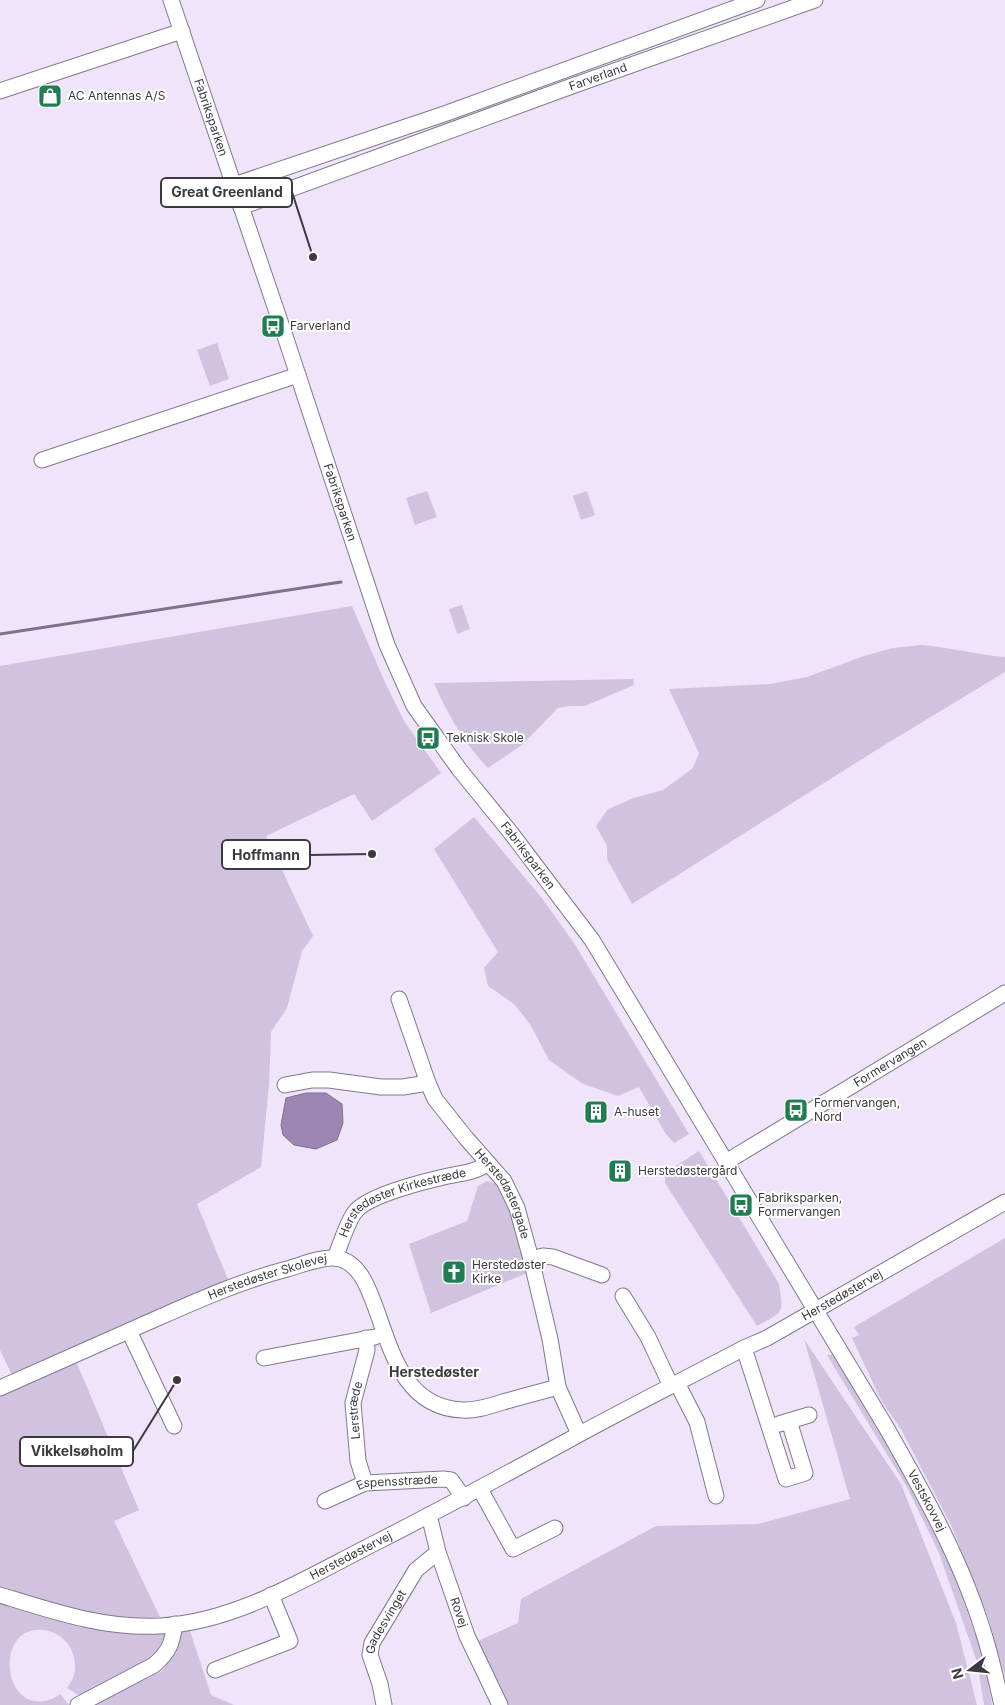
<svg xmlns="http://www.w3.org/2000/svg" width="1005" height="1705" viewBox="0 0 1005 1705" font-family="Inter,sans-serif">
  <style>
    .green { fill: #d1c2df }
    .water { fill: #9d86b1; stroke: #806f8f }
    .lines { fill: none; stroke-linecap: round; stroke-linejoin: round }
    .stream { stroke: #806f8f; stroke-width: 3 }
    .minor-casing { stroke: #82788b; stroke-width: 17 }
    .minor { stroke: #fff; stroke-width: 15 }
    .labels { text-anchor: middle; stroke-width: 4; stroke-linejoin: round; paint-order: stroke }
    .street-label { font-size: 12px; fill: #3d3941; stroke: #fff }
    .poi-label { font-size: 12px; fill: #3d3941; stroke: #fff; text-anchor: start }
    .neighbourhood-label { font-size: 14px; font-weight: bold; fill: #3d3941; stroke: #fff }
    .leader { fill: none; stroke: #3d3941; stroke-width: 2 }
    .callout-dot { fill: #3d3941; stroke: #fff; stroke-width: 2 }
    .callout { fill: #fff; stroke: #3d3941; stroke-width: 2 }
    .callout-label { font-size: 14px; text-anchor: middle; font-weight: bold; fill: #3d3941 }
  </style>
  <rect width="100%" height="100%" fill="#efe4fa"/>
  <path class="green" d="M 217,343 L 229,379 L 210,386 L 197,350 Z
    M 427,491 L 437,517 L 415,525 L 406,498 Z
    M 587,491 L 595,515 L 581,520 L 573,496 Z
    M 462,605 L 470,629 L 457,634 L 449,609 Z
    M 352,606 L 383,678 L 404,721 L 441,773 L 372,821 L 354,794 L 266,836 L 313,936 L 302,951 L 287,1008 L 271,1032 L 269,1085 L 261,1167 L 197,1204 L 229,1282 L 12,1375 L 0,1350 L 0,666 Z
    M 921,645 C 949,647 977,655 1005,657 L 1005,672 L 886,744 L 632,904 L 607,859 L 607,846 L 596,826 L 608,809 L 634,798 L 663,790 L 693,768 L 699,753 L 669,689 L 770,684 L 807,677 L 864,656 L 893,648 Z
    M 633,679 L 634,685 L 585,706 L 570,706 L 558,708 L 522,745 L 488,768 C 465,744 447,714 434,683 Z
    M 474,817 L 541,897 L 574,943 L 689,1134 L 674,1143 L 665,1133 L 639,1087 L 618,1096 L 583,1084 L 549,1060 L 530,1024 L 514,1004 L 488,986 L 484,968 L 498,952 L 434,849 Z
    M 699,1151 L 779,1284 C 784,1314 783,1312 757,1326 L 665,1183 L 665,1173 Z
    M 487,1181 L 497,1184 L 506,1194 L 527,1273 L 431,1313 L 409,1244 L 467,1221 L 478,1186 Z
    M 1005,1238 L 1005,1677 L 988,1617 L 951,1525 L 902,1431 L 881,1400 L 852,1338 L 859,1335 L 854,1327 Z
    M 804,1339 L 901,1484 L 956,1623 L 977,1705 L 507,1705 L 476,1642 L 518,1623 L 521,1599 L 656,1526 L 758,1524 L 850,1499 Z
    M 833,1354 L 913,1486 L 946,1551 L 985,1662 L 992,1705 L 984,1705 L 977,1662 L 939,1553 L 908,1489 L 827,1355 Z
    M 75,1359 L 139,1510 L 114,1521 L 160,1617 L 122,1621 L 75,1612 L 0,1589 L 0,1393 Z
    M 0,1599 L 167,1630 L 166,1645 L 154,1657 L 80,1696 L 67,1688 C 70,1684 73,1679 74,1675 C 79,1653 65,1632 43,1630 C 0,1625 0,1696 35,1701 C 44,1702 53,1700 60,1694 L 69,1705 L 0,1705 Z
    M 181,1627 L 190,1631 L 211,1695 L 234,1705 L 88,1705 L 162,1671 L 176,1651 Z"/>
  <path class="water" d="M 306,1093 L 326,1093 L 342,1104 L 343,1123 L 337,1140 L 316,1149 L 294,1145 L 283,1135 L 281,1125 L 286,1098 Z"/>
  <g class="lines">
    <path class="stream" d="M 0,634 L 341,582"/>
    <g class="minor-casing">
      <g id="minor">
        <path id="s1" d="M 171,0 L 285,336 L 387,645 L 414,706 L 459,769 L 511,833 L 592,940 L 886,1427 C 923,1492 961,1559 983,1631 C 991,1655 996,1680 1002,1705"/>
        <path d="M 0,91 L 182,31"/>
        <path d="M 234,185 L 447,113 L 757,0"/>
        <path id="s2" d="M 241,207 L 572,86 L 815,0"/>
        <path d="M 42,460 L 298,375"/>
        <path id="s3" d="M 399,999 L 428,1083 L 435,1099 L 466,1138 L 504,1181 L 517,1208 L 531,1259 L 550,1339 L 558,1387 L 579,1434"/>
        <path d="M 285,1085 L 312,1080 L 329,1080 L 381,1087 L 403,1087 L 428,1083"/>
        <path id="s4" d="M 726,1162 L 1005,993"/>
        <path id="s5" d="M 335,1258 C 340,1246 347,1222 355,1212 C 368,1195 426,1181 448,1176 C 462,1173 477,1172 488,1163"/>
        <path d="M 531,1259 L 543,1256 L 553,1257 L 602,1275"/>
        <path d="M 623,1296 L 648,1337 L 671,1386"/>
        <path d="M 129,1331 L 174,1426"/>
        <path d="M 744,1348 L 786,1479 L 805,1473 L 789,1421"/>
        <path d="M 264,1358 L 375,1337"/>
        <path d="M 677,1383 L 697,1422 L 716,1496"/>
        <path id="s6" d="M 0,1388 C 47,1367 95,1346 142,1325 C 190,1304 237,1282 287,1269 C 302,1265 319,1257 335,1258 C 391,1263 370,1406 462,1410 C 476,1411 490,1406 503,1402 C 521,1397 539,1392 558,1387"/>
        <path d="M 779,1424 L 809,1415"/>
        <path id="s7" d="M 365,1483 L 358,1461 L 353,1403 L 367,1350 L 366,1338"/>
        <path d="M 480,1489 L 513,1549 L 555,1528"/>
        <path id="s8" d="M 325,1501 L 365,1483 L 443,1479 L 451,1480 L 464,1498"/>
        <path id="s9" d="M 429,1515 L 438,1552 L 467,1636 L 500,1705"/>
        <path id="s10" d="M 0,1595 C 52,1611 104,1629 160,1626 C 238,1622 311,1575 379,1541 C 446,1507 512,1471 578,1435 C 633,1405 689,1377 744,1348 L 767,1338 L 1005,1202"/>
        <path d="M 215,1670 L 290,1641 L 271,1595"/>
        <path d="M 78,1705 L 154,1665 C 169,1652 172,1644 175,1624"/>
        <path id="s11" d="M 384,1705 L 380,1684 L 370,1655 L 372,1643 L 416,1570 L 438,1552"/>
      </g>
    </g>
    <use href="#minor" class="minor"/>
  </g>
  <defs>
    <g id="shop-square" transform="scale(1.25)"><rect x="-9" y="-9" width="18" height="18" rx="4" fill="#217c52" stroke="#fff"/><path d="M-5-2.5h2.3a2.7 3.5 0 0 1 5.4 0H5L5.5 6h-11ZM-1.5-2.5h3a1.5 2.3 0 0 0-3 0Z" fill="#fff"/></g>
    <g id="bus-square" transform="scale(1.25)"><rect x="-9" y="-9" width="18" height="18" rx="4" fill="#217c52" stroke="#fff"/><path d="M-5-6H5V4H4V6H2V4H-2V6H-4V4H-5ZM-3.5-4V0h7V-4ZM-3.5 1.2v1.5H-2V1.2ZM2 1.2v1.5H3.5V1.2Z" fill="#fff"/></g>
    <g id="building-square" transform="scale(1.25)"><rect x="-9" y="-9" width="18" height="18" rx="4" fill="#217c52" stroke="#fff"/><path d="M-4-6H4V6H1V3H-1V6H-4ZM-2.5-4.3h1.7v1.8h-1.7ZM.8-4.3h1.7v1.8H.8ZM-2.5-1h1.7V.8h-1.7ZM.8-1h1.7V.8H.8Z" fill="#fff"/></g>
    <g id="church-square" transform="scale(1.25)"><rect x="-9" y="-9" width="18" height="18" rx="4" fill="#217c52" stroke="#fff"/><path d="M-1.2-6h2.4v3.5h3.3v2.4h-3.3V6h-2.4V-.1h-3.3v-2.4h3.3Z" fill="#fff"/></g>
  </defs>
  <g fill-rule="evenodd">
    <use href="#shop-square" x="50" y="96"/>
    <use href="#bus-square" x="273" y="326"/>
    <use href="#bus-square" x="428" y="738"/>
    <use href="#bus-square" x="796" y="1110"/>
    <use href="#building-square" x="596" y="1112"/>
    <use href="#building-square" x="620" y="1171"/>
    <use href="#bus-square" x="741" y="1205"/>
    <use href="#church-square" x="454" y="1272"/>
  </g>
  <g class="labels">
    <g class="street-label">
      <text dy="4" stroke="none"><textPath href="#s2" startOffset="380">Farverland</textPath></text>
      <text dy="4" stroke="none"><textPath href="#s1" startOffset="124">Fabriksparken</textPath></text>
      <text dy="4" stroke="none"><textPath href="#s1" startOffset="530">Fabriksparken</textPath></text>
      <text dy="4" stroke="none"><textPath href="#s1" startOffset="935">Fabriksparken</textPath></text>
      <text dy="4" stroke="none"><textPath href="#s4" startOffset="192">Formervangen</textPath></text>
      <text dy="4" stroke="none"><textPath href="#s3" startOffset="224">Herstedøstergade</textPath></text>
      <text dy="4" stroke="none"><textPath href="#s5" startOffset="96">Herstedøster Kirkestræde</textPath></text>
      <text dy="4" stroke="none"><textPath href="#s6" startOffset="290">Herstedøster Skolevej</textPath></text>
      <text dy="4" stroke="none"><textPath href="#s10" startOffset="925">Herstedøstervej</textPath></text>
      <text dy="4" stroke="none"><textPath href="#s7" startOffset="74">Lerstræde</textPath></text>
      <text dy="4" stroke="none"><textPath href="#s8" startOffset="76">Espensstræde</textPath></text>
      <text dy="4" stroke="none"><textPath href="#s1" startOffset="1694">Vestskovvej</textPath></text>
      <text dy="4" stroke="none"><textPath href="#s10" startOffset="369">Herstedøstervej</textPath></text>
      <text dy="4" stroke="none"><textPath href="#s9" startOffset="102">Rovej</textPath></text>
      <text dy="4" stroke="none"><textPath href="#s11" startOffset="89">Gadesvinget</textPath></text>
    </g>
    <g class="poi-label">
      <text x="68" y="100">AC Antennas A/S</text>
      <text x="290" y="330">Farverland</text>
      <text x="446" y="742">Teknisk Skole</text>
      <text x="814" y="1107">Formervangen,<tspan x="814" dy="14">Nord</tspan></text>
      <text x="614" y="1116">A-huset</text>
      <text x="638" y="1175">Herstedøstergård</text>
      <text x="758" y="1202">Fabriksparken,<tspan x="758" dy="14">Formervangen</tspan></text>
      <text x="472" y="1269">Herstedøster<tspan x="472" dy="14">Kirke</tspan></text>
    </g>
    <g class="neighbourhood-label">
      <text x="434" y="1377">Herstedøster</text>
    </g>
  </g>
  <path class="leader" d="M313 257L292 192M372 854L310 855M177 1380L133 1451"/>
  <g class="callout-dot">
    <circle cx="313" cy="257" r="5"/>
    <circle cx="372" cy="854" r="5"/>
    <circle cx="177" cy="1380" r="5"/>
  </g>
  <g class="callout">
    <rect x="161" y="178" width="131" height="29" rx="5"/>
    <rect x="222" y="840" width="88" height="29" rx="5"/>
    <rect x="20" y="1437" width="113" height="29" rx="5"/>
  </g>
  <g class="callout-label">
    <text x="227" y="197">Great Greenland</text>
    <text x="266" y="860">Hoffmann</text>
    <text x="77" y="1456">Vikkelsøholm</text>
  </g>
  <g transform="translate(970 1670) rotate(254)" stroke="#ffffff" stroke-width="4" paint-order="stroke">
  <path d="M0-4L9 19L0 12L-9 19Z" fill="#3d3941"/>
  <text y="-8" font-size="14" font-weight="bold" text-anchor="middle" fill="#3d3941">N</text>
  </g>
</svg>
